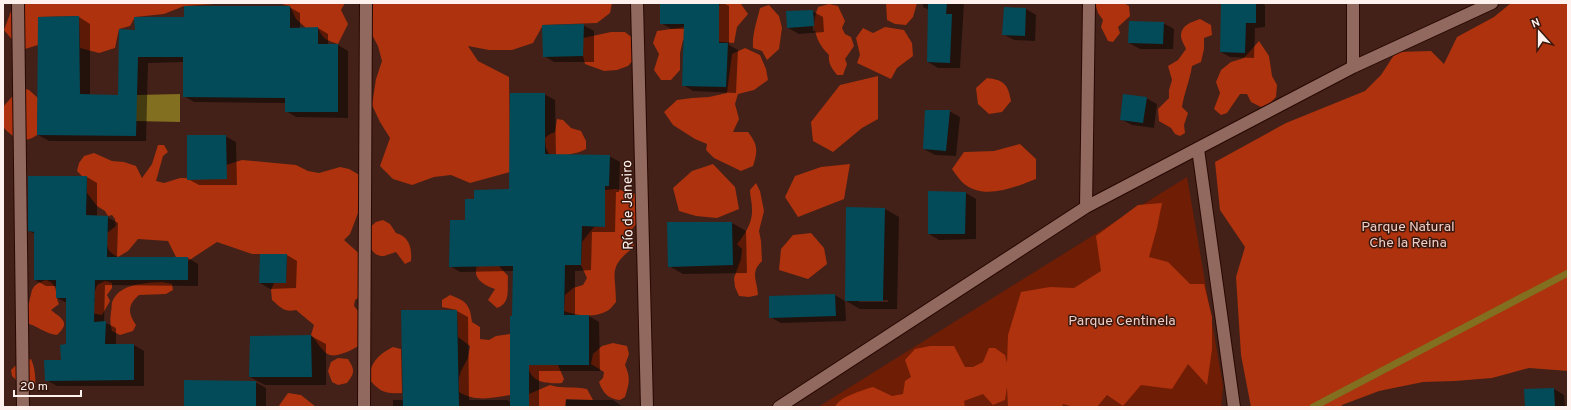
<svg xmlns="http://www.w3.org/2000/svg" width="1571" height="410" viewBox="0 0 1571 410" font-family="Overpass,sans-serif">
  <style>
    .green { fill: #701d05 }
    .forest { fill: #ad320d }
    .water { fill: #826f1f }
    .shadow { fill: #0007; fill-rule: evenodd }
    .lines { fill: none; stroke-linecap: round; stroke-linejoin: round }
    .stream { stroke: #826f1f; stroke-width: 7 }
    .building { fill: #034b59 }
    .minor-casing { stroke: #280803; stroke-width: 14 }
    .minor { stroke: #91695e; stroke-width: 12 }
    .labels { text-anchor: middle; stroke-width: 3; stroke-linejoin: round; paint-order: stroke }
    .street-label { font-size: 14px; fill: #fff1ed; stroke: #38170e }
    .park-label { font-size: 14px; fill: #eecdc4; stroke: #38170e }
  </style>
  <rect width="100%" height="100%" fill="#432118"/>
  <path class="green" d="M 1187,177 L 1223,386 L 1221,407 L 818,407 Z"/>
  <path class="forest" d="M 14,3 L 229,3 L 184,6 L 164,14 L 135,17 L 130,26 L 119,29 L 115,48 L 99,53 L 80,48 L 79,16 L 38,17 L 38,45 L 25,49 L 15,43 L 4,30 Z
    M 277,3 L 345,3 L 341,10 L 348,24 L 338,44 C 326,40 323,39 318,28 L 306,28 L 296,19 L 290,6 Z
    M 373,3 L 612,3 L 610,13 L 597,23 L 543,25 L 533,43 L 512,50 L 489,50 L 468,46 L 478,61 L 509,77 L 510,172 L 470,183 L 451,175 L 434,177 L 412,185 L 393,179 L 380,166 L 390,138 L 380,122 L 372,105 L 376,79 L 382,61 L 378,46 L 371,33 L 370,15 Z
    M 722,3 L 741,4 L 748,14 L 737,27 L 734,43 L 701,40 L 710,13 Z
    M 886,3 L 917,3 L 913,17 L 906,25 L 895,24 L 887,20 Z
    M 1095,3 L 1124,3 L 1129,6 L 1130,16 L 1118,27 L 1120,33 L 1113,42 L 1108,41 L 1101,27 L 1103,20 L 1098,13 Z
    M 1511,3 L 1568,3 L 1568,371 L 1529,368 L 1492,378 L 1455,381 L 1423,382 L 1379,391 L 1342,405 L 1341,407 L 1251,407 L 1241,355 L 1236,277 L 1245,247 L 1220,210 L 1215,162 L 1286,123 L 1365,91 L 1381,75 L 1396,52 L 1431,51 L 1444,64 L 1457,37 L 1494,17 Z
    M 829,4 L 838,6 L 845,21 L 842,28 L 845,34 L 851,37 L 854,46 L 845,59 L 847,64 L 843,75 L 837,75 C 832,68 828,64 829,55 C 815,42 811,25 818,7 Z
    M 769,5 L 779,16 L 782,28 L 779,49 L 767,60 L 762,51 L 753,48 C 752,34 757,21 760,8 Z
    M 1200,19 L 1211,25 L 1212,35 L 1204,38 L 1204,49 L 1201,62 L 1192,66 C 1190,80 1184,93 1182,107 L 1188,113 L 1184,125 L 1185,133 L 1180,136 L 1175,134 L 1171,128 L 1159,121 L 1158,109 L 1169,98 L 1169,90 L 1172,80 L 1168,66 L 1178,60 L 1186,49 C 1185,46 1181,40 1181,36 C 1181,25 1192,22 1200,19 Z
    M 692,26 L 689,40 L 683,40 L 680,53 L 680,70 L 671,80 L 661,80 L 654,70 L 659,54 L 653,43 L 657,31 Z
    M 885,27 L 904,30 L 912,43 L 913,56 L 897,68 L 891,79 L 857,63 L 860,55 L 856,38 L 863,28 L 873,33 Z
    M 611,32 L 625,32 L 639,43 L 637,56 L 628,66 L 617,70 L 604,71 L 585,64 L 583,56 L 583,38 Z
    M 1259,41 L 1269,56 L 1272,76 L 1277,85 L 1276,97 L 1269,104 L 1261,107 L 1251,102 L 1247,94 L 1240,94 L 1227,113 L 1221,115 L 1214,109 L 1220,93 L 1216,82 L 1221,70 L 1231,62 L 1244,58 Z
    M 745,48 L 760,55 L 766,69 L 768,80 L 754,90 L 738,94 L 735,104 L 739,119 L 733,132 L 748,132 C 758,145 758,151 753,166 L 741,171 L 714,158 L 706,150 L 707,144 L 695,139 L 673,125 L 664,112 L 677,100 L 692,98 L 709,97 L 727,93 L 732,54 Z
    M 878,76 L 878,119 L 862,128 L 833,152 L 813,141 L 811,122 L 840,85 Z
    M 987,78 C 1004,80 1008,84 1011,101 L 1002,112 L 989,114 L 978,104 L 976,88 Z
    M 23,88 L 29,90 L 38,98 L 37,135 C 23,145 14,138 4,128 L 3,107 L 18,90 Z
    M 557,119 L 563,120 L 571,128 L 581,131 L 586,141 L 586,149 C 576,155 562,155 550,156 L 546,148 L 545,138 L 550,134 L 555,132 Z
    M 1020,144 L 1036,159 L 1036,179 C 1013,188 982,201 962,182 C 958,178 955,173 952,169 L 964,152 L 994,151 Z
    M 158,145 L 164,145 L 168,152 L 163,156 L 156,181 L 164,183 L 180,178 L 226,179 L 226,165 L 242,160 L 296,165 L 308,171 L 319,173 L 340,167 L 349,169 L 363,177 L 363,200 L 350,234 L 344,240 L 363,257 L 366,293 L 355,300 L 354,306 L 364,318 L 365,342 C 357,347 335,361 326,353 C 320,348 316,340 311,335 L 314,325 L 296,310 C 285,313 280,307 272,300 L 271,290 L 274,283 L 286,282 L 287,254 L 252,254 L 217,242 L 188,261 L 188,257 L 176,257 L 168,241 L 138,239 L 128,251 L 118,257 C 105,251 107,245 107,233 L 116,226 L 115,219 L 112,215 L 108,216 L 105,211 L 97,206 L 87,193 L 87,176 L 82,176 L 77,171 L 79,163 L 84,156 L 94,153 L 112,161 L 124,162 L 136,166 L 142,178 L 152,164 Z
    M 713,164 L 735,187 L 739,209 L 717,218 L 696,216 L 679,211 L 673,188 L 692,171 Z
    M 850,164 L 844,199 L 798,217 L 785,197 L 795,176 L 821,167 Z
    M 756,183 L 760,191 L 764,211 L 759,231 L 761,241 L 762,261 C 750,273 757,279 758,295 L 749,297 L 739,296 L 735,287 L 734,278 L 741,259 L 742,249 L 737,244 C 745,234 753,222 752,209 C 752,202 750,197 750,190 Z
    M 616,189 L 635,194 L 639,221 L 632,229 L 634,247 C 607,268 616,272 616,302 C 613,305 611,309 607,311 C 595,318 577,316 564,311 L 565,295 L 573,288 L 583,285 L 587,278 L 581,265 L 582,242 L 594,227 L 605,226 L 605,190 Z
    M 1162,203 L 1157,228 L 1149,257 L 1168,262 L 1190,284 L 1204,284 L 1212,317 L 1212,349 L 1207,385 L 1188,364 L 1172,389 L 1141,385 L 1123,406 L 1107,395 L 1097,407 L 1074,407 L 1063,404 L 1062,407 L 1008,407 L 1007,387 L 1005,400 L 993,405 L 983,394 L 964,401 L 965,407 L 835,407 C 839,397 863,390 873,387 L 892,396 L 903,394 L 905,381 L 911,377 L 905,360 L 915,349 L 930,346 L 954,346 L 965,367 L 973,367 L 983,362 L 989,348 L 995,348 L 1005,355 L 1007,363 L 1008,335 L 1021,292 L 1050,287 L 1074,288 L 1101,271 L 1096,236 L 1138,205 Z
    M 383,220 L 390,224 L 396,233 C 410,237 412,249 411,261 L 405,264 L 396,252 C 392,253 388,255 384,256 C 370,257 367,240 368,229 L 376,222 Z
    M 811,233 L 824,248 L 827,264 L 808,279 L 779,270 L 781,249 L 793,235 Z
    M 477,266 L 499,266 L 508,276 C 507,290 511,303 497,308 L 488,300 L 495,289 C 484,285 472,279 477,266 Z
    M 46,280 C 60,285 54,294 59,304 L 51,310 C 62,319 71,322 57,335 C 45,334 37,325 25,323 L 23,305 L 29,303 C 33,288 30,286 46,280 Z
    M 105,281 L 112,283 L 112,288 L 107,295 L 110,301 L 102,315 L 91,313 L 85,300 L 95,301 L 94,294 L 97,285 Z
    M 162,282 L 172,284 L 173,290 L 166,294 L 139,295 C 127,305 128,314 136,325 L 133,331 L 120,335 L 112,331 C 110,322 110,321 111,312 C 112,309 111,303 113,300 C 121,283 147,283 162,282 Z
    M 450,295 C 466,301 470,304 472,322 L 480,327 L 480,339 L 489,340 L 496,336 L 510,334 L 510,395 C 491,398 476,402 459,392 L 459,378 L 461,371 L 468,358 L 470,346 L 458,337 L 457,310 L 442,307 L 442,300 Z
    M 613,343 L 627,346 L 629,354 L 625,365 C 631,378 629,384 625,397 L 620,400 C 608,399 603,393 599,382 L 603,378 L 604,372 L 591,364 L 593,354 L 602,346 Z
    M 393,347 L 401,349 L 402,393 C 384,394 380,392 368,378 C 372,361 379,354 393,347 Z
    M 338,358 L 348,359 C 355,370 355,373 347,383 L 338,385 L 332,382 L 328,371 L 331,362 Z
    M 31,359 C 35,367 36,379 35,389 L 28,392 L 12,376 L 11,370 L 16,365 Z
    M 528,365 L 558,365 L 564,379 L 562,383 C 547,384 530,383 528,365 Z
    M 550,385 C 562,389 575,386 587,389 L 593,400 L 566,399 L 565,407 L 529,407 L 529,394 Z
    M 288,393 L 301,395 L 316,407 L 278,407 Z"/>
  <path class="water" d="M 180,94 L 180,122 L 135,121 L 136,95 Z"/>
  <path class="shadow" d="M 661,3 L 723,3 L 729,6 L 729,45 L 738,50 L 736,93 L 693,91 L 683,85 L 684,29 L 671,29 L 661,23 Z
    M 923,3 L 964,3 L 960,68 L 938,68 L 928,62 L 929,10 L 923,7 Z
    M 1222,3 L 1261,3 L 1265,5 L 1265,27 L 1255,28 L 1254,58 L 1230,57 L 1221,52 Z
    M 289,7 L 300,13 L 300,29 L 318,28 L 328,34 L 328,45 L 338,45 L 348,51 L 348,118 L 296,117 L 286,111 L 286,103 L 194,102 L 184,96 L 184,62 L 148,63 L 146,141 L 49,141 L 38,135 L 39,18 L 79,17 L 90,24 L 90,95 L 119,96 L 136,31 L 185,18 Z
    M 1026,9 L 1036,15 L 1035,41 L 1014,40 L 1003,34 Z
    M 812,11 L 823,17 L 824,32 L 799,34 L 788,28 ZM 812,16 L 814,16 L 815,31 L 813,31 Z
    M 1163,23 L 1174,29 L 1173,49 L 1140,49 L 1129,43 Z
    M 583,25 L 594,31 L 594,62 L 554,62 L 544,56 Z
    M 544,94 L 555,100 L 556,155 L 609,156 L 620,162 L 619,192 L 616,192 L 615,232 L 592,232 L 591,270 L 575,271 L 575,316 L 589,316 L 599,322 L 600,371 L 539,371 L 539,407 L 393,407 L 393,400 L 403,400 L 402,311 L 457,311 L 468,317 L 469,400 L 507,400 L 511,402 L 514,271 L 460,272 L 450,266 L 465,221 L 475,200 L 510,190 Z
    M 1146,98 L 1157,104 L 1154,128 L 1132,125 L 1121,119 Z
    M 949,111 L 960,117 L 956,156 L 935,155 L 924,149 Z
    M 225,136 L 236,142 L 237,185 L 199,185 L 188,179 Z
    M 87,177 L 97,183 L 97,217 L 107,217 L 118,223 L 117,258 L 188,258 L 198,264 L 198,286 L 105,285 L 104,322 L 116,328 L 116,345 L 134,345 L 144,351 L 144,386 L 57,386 L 46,380 L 62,361 L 67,345 L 67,303 L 57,298 L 57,286 L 46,286 L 35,280 L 35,234 L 29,231 Z
    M 966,193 L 976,199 L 976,239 L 939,240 L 929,234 Z
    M 885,209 L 899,217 L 897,309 L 860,309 L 846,301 ZM 859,300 L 888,300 L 888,302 L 859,302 Z
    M 732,223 L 746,231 L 747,273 L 683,274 L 669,266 Z
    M 287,255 L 297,261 L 296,288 L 270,289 L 260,283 Z
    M 835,295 L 845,301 L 846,321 L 781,323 L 770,317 Z
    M 311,336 L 326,344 L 326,385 L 265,385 L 250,377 Z
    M 255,382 L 266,388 L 266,407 L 215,407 Z
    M 1554,389 L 1564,395 L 1565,407 L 1526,407 Z
    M 566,400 L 613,400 L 623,407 L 566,407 Z"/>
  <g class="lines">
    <path class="stream" d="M 1313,407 L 1568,273"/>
  </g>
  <path class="building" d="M 660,3 L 719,3 L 719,43 L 728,43 L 726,87 L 682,86 L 684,24 L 660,24 Z
    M 928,3 L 947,3 L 946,14 L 952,14 L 950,63 L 927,62 Z
    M 1221,3 L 1256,3 L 1256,23 L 1246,23 L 1245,53 L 1220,52 Z
    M 184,6 L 290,6 L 290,28 L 318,27 L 318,44 L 338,44 L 338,112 L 285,112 L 285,98 L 183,97 L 183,57 L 138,57 L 136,136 L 37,135 L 38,17 L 79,16 L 80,94 L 118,95 L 119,29 L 135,30 L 134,17 L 184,17 Z
    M 1004,7 L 1026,8 L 1025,36 L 1002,35 Z
    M 813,10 L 814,26 L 787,28 L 786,11 Z
    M 1129,21 L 1164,22 L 1163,44 L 1128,43 Z
    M 584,24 L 583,56 L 543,57 L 542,25 Z
    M 510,93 L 545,93 L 545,154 L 610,155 L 609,186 L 605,186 L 605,227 L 582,226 L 581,265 L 565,265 L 564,315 L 589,315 L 589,365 L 529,365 L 529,407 L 510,407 L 510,316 L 512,316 L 513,266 L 449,267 L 450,220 L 465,220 L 465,199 L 474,199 L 474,190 L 509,189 Z
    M 1123,94 L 1147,97 L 1143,123 L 1120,120 Z
    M 925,110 L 950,110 L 946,151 L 923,149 Z
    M 187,135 L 226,135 L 227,179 L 187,180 Z
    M 28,176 L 87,176 L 86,215 L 108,216 L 107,257 L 188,257 L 188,280 L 95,280 L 94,322 L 106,321 L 105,344 L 134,344 L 134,380 L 45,381 L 44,360 L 61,360 L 60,345 L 66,344 L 66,298 L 56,298 L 56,280 L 34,280 L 34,232 L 28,231 Z
    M 928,191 L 966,192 L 965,234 L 928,234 Z
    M 846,207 L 885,208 L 883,301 L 845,301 Z
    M 667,222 L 732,222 L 733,265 L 668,267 Z
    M 260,254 L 287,254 L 286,283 L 259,283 Z
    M 835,294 L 836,316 L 769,318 L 769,296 Z
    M 401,310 L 457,310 L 459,407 L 403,407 Z
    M 311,335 L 312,377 L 249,377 L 250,336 Z
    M 184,380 L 256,381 L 256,407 L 184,407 Z
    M 1554,388 L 1555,407 L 1525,407 L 1524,389 Z"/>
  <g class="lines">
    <g class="minor-casing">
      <path id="minor" d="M 18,3 L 23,407
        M 637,3 L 647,407
        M 1353,3 L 1353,67
        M 1198,149 L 1234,407
        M 1086,207 L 1089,3
        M 364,407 L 366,3
        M 779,407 L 1086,207 L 1353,67 L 1492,3"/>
    </g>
    <use href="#minor" class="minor"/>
  </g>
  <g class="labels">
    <g class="street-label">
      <text transform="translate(627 205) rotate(-91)" y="5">Río de Janeiro</text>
    </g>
    <g class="park-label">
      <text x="1408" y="231">Parque Natural<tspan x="1408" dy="16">Che la Reina</tspan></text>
      <text x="1122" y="325">Parque Centinela</text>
    </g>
  </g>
  <rect width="1571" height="410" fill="none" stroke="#fff1ed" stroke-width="8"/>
  <g transform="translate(1539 32) rotate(339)" stroke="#38170e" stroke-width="3" paint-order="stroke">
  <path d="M0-3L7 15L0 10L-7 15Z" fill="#fff1ed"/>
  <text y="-6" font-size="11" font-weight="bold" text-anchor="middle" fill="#fff1ed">N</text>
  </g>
  <path d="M14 390v6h67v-6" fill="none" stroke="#fff1ed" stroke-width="2"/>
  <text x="20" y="390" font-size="12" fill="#fff1ed" stroke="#38170e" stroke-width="3" paint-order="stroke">20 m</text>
</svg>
